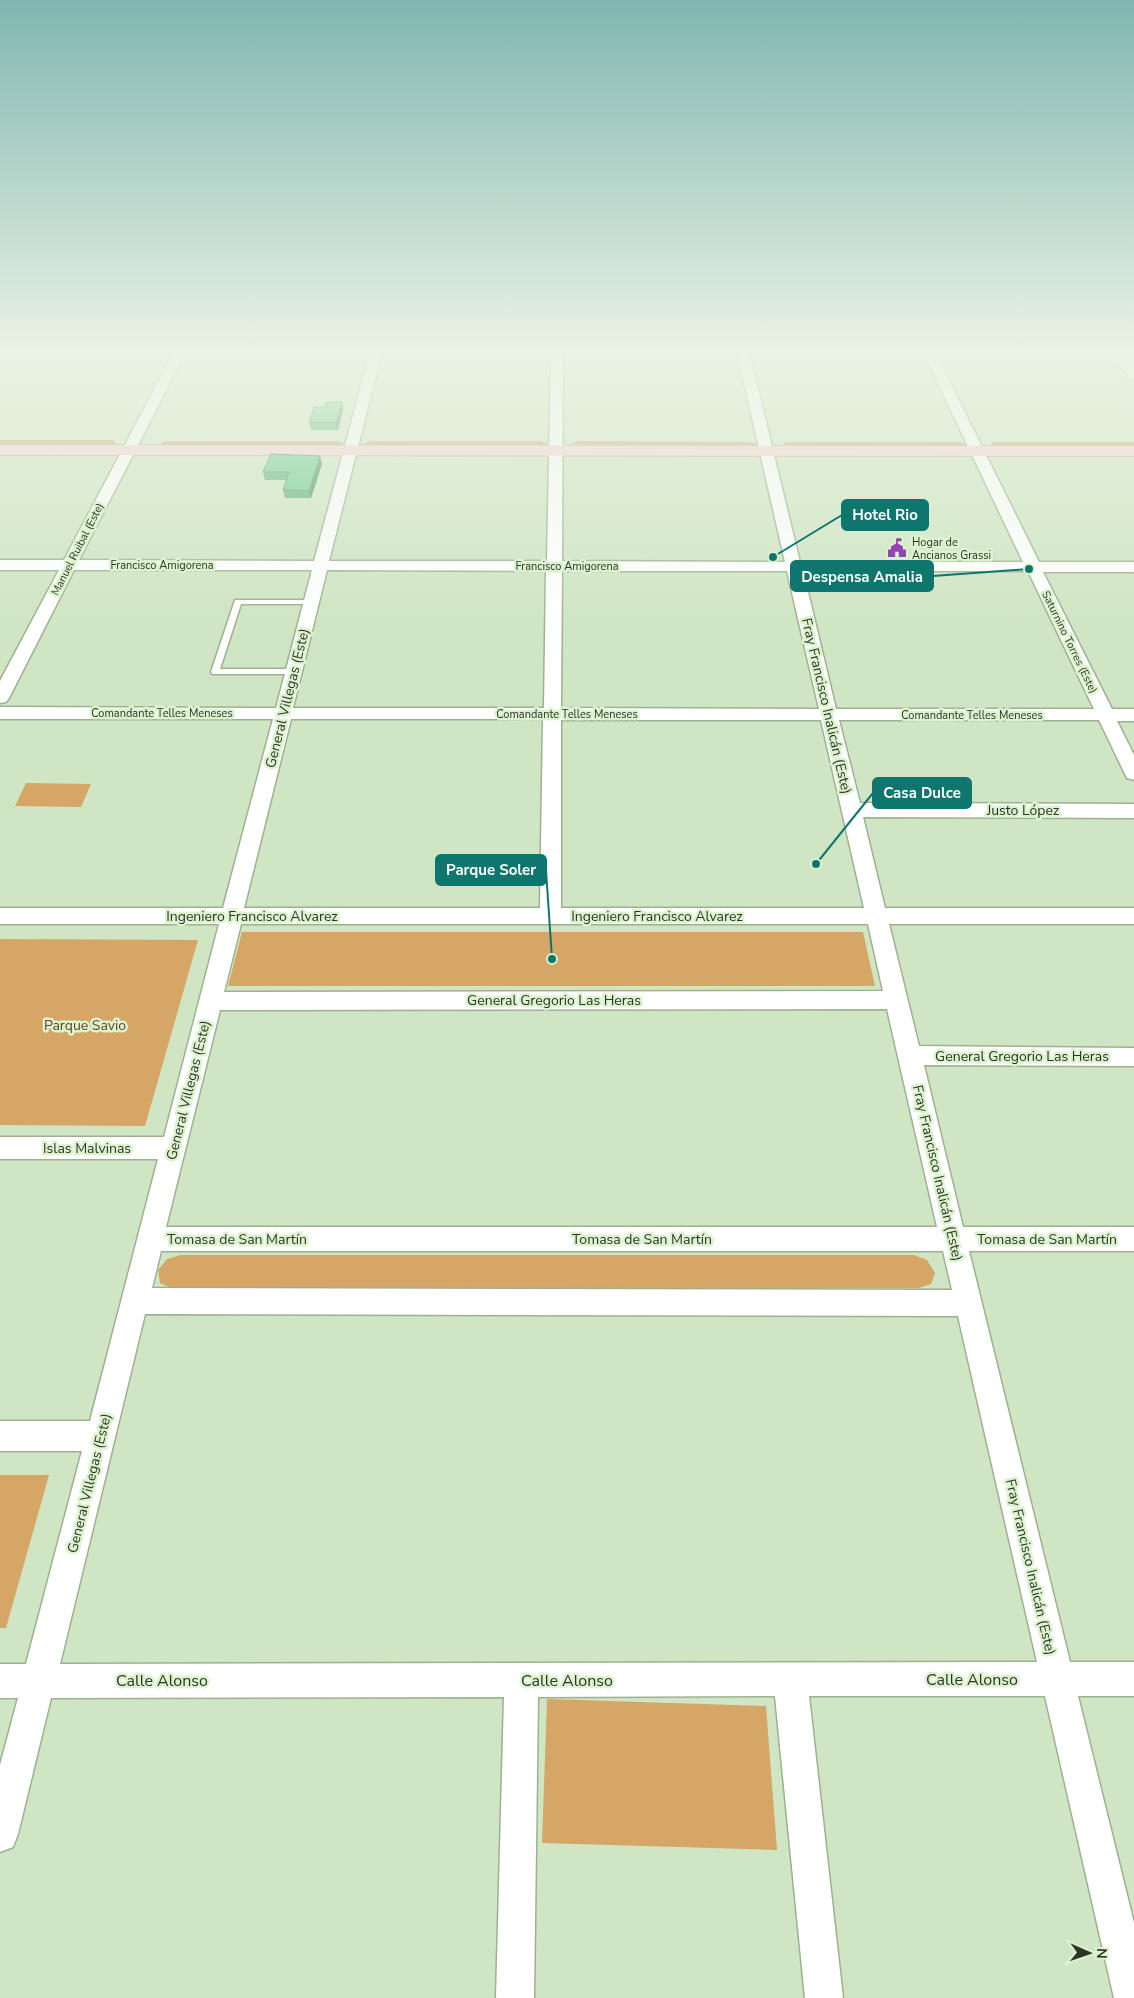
<svg xmlns="http://www.w3.org/2000/svg" width="1134" height="1998" viewBox="0 0 1134 1998" font-family="'Nunito Sans',sans-serif">
  <style>
    .green { fill: #d5a666 }
    .lines { fill: none; stroke-linecap: round; stroke-linejoin: round }
    .lane-casing { stroke: #9db190; stroke-width: 3 }
    .street-casing { stroke: #9db190; stroke-width: 3 }
    .secondary-casing { stroke: #9db190; stroke-width: 2 }
    .lane { fill: #fff; fill-rule: evenodd }
    .street { fill: #fff; fill-rule: evenodd }
    .secondary { fill: #f8d0d6; fill-rule: evenodd }
    .wall { fill: #57ad75 }
    .shaded-wall { fill: #478d5f }
    .building { fill: #65c988; stroke: #478d5f }
    .labels { text-anchor: middle; stroke-width: 5; stroke-linejoin: round; paint-order: stroke }
    .far-poi-label { font-size: 11px; fill: #2d3528; stroke: #ddf3d0; text-anchor: start }
    .far-street-label { font-size: 11px; fill: #2d3528; stroke: #ddf3d0 }
    .street-label { font-size: 14px; fill: #2d3528; stroke: #ddf3d0 }
    .park-label { font-size: 14px; fill: #60451f; stroke: #ddf3d0 }
    .near-street-label { font-size: 16px; fill: #2d3528; stroke: #ddf3d0 }
    .leader { fill: none; stroke: #0f766e; stroke-width: 2 }
    .callout-dot { fill: #0f766e; stroke: #ddf3d0; stroke-width: 2 }
    .callout { fill: #0f766e; stroke: #0f766e; stroke-width: 2 }
    .callout-label { font-size: 15px; text-anchor: middle; font-weight: bold; fill: #fff }
  </style>
  <rect width="100%" height="100%" fill="#d0e5c3"/>
  <path class="green" d="M 0,440 L 113,440 L 117,443 L 114,445 L 0,446 Z
    M 167,441 L 339,441 L 344,444 L 341,446 L 161,446 L 163,442 Z
    M 370,441 L 542,441 L 547,444 L 546,446 L 365,446 L 364,444 Z
    M 578,441 L 750,442 L 756,444 L 755,446 L 574,446 L 572,444 Z
    M 785,442 L 960,442 L 967,445 L 966,447 L 785,446 L 783,444 Z
    M 992,442 L 1134,442 L 1134,447 L 994,446 L 991,444 Z
    M 26,783 L 91,784 L 81,807 L 15,806 Z
    M 242,932 L 863,932 L 875,986 L 228,986 Z
    M 0,939 L 198,940 L 145,1126 L 0,1125 Z
    M 181,1255 L 914,1255 L 927,1260 L 935,1273 L 931,1284 L 919,1288 L 171,1288 L 160,1283 L 158,1270 L 167,1259 Z
    M 0,1475 L 49,1475 L 6,1628 L 0,1628 Z
    M 547,1699 L 766,1706 L 777,1850 L 542,1843 Z"/>
  <g class="lines">
    <g class="lane-casing">
      <path id="lane" d="M 235,600 L 314,600 L 315,602 L 311,604 L 241,604 L 220,669 L 294,669 L 297,670 L 297,674 L 212,674 L 211,672 Z"/>
    </g>
    <g class="street-casing">
      <path id="street" d="M 0,348 L 1134,348 L 1134,353 L 1123,353 L 1134,368 L 1134,380 L 1130,379 L 1110,353 L 935,352 L 1039,562 L 1134,562 L 1134,572 L 1043,572 L 1112,709 L 1134,709 L 1134,721 L 1117,721 L 1134,755 L 1134,780 L 1127,778 L 1125,774 L 1099,720 L 839,720 L 860,803 L 1134,804 L 1134,818 L 863,817 L 885,908 L 1134,908 L 1134,924 L 889,924 L 919,1046 L 1134,1048 L 1134,1066 L 924,1065 L 963,1227 L 1134,1227 L 1134,1251 L 969,1251 L 1070,1662 L 1134,1662 L 1134,1696 L 1078,1696 L 1134,1923 L 1134,1998 L 1114,1998 L 1045,1696 L 809,1696 L 843,1998 L 805,1998 L 775,1696 L 538,1697 L 534,1998 L 496,1998 L 504,1697 L 51,1698 L 18,1834 L 13,1847 L 0,1852 L 0,1765 L 18,1698 L 0,1698 L 0,1664 L 26,1664 L 82,1451 L 0,1451 L 0,1421 L 90,1421 L 158,1159 L 0,1159 L 0,1137 L 164,1137 L 219,924 L 0,924 L 0,908 L 223,908 L 273,719 L 0,719 L 0,707 L 276,708 L 312,570 L 74,570 L 9,698 L 6,702 L 0,703 L 0,681 L 59,570 L 0,570 L 0,560 L 64,560 L 174,352 L 0,352 ZM 186,352 L 370,352 L 314,561 L 79,560 ZM 382,352 L 551,352 L 547,561 L 329,561 ZM 563,352 L 737,352 L 785,562 L 562,561 ZM 749,352 L 923,352 L 1023,562 L 800,562 ZM 327,570 L 546,571 L 544,708 L 293,708 ZM 562,571 L 787,571 L 819,709 L 561,708 ZM 803,571 L 1028,571 L 1094,709 L 836,709 ZM 291,719 L 543,719 L 540,908 L 244,908 ZM 561,720 L 821,720 L 864,908 L 561,908 ZM 241,924 L 868,924 L 883,991 L 224,992 ZM 887,1009 L 937,1227 L 166,1227 L 220,1010 ZM 161,1251 L 943,1251 L 952,1290 L 152,1288 ZM 145,1314 L 958,1316 L 1037,1662 L 60,1664 Z"/>
    </g>
    <g class="secondary-casing">
      <path id="secondary" d="M 0,445 L 1134,446 L 1134,456 L 0,455 Z"/>
    </g>
    <use href="#lane" class="lane"/>
    <use href="#street" class="street"/>
    <use href="#secondary" class="secondary"/>
  </g>
  <path class="wall" d="M 342,402 L 343,410 L 338,430 L 311,430 L 309,422 L 325,407 Z
    M 322,464 L 311,498 L 285,498 L 283,490 L 287,480 L 265,480 L 263,472 Z"/>
  <path class="shaded-wall" d="M 342,402 L 343,410 L 338,430 L 336,422 Z
    M 320,456 L 322,464 L 311,498 L 309,491 Z"/>
  <path class="building" d="M 326,402 L 342,402 L 336,422 L 309,422 L 314,407 L 325,407 Z
    M 271,454 L 320,456 L 309,491 L 283,490 L 289,472 L 263,472 Z"/>
  <linearGradient id="sky" x2="0" y2="1"><stop stop-color="#80b6b1"/><stop offset="0.56" stop-color="#eaf3e4"/><stop offset="1" stop-color="#eaf3e4" stop-opacity="0"/></linearGradient>
  <rect width="1134" height="627" fill="url(#sky)"/>
  <defs>
    <g id="civic-bare" transform="scale(1.5)"><path d="M-.6-6.5H3V-4.5H.6V-3L4-1V1h2V6H-6V1h2V-1L-.6-3ZM-1.2 2.5V6h2.4V2.5Z" fill="#9245b6" stroke="#ddf3d0" stroke-width="2.5" paint-order="stroke"/></g>
  </defs>
  <g fill-rule="evenodd">
    <use href="#civic-bare" x="897" y="548"/>
  </g>
  <g class="labels">
    <g class="far-poi-label">
      <text x="912" y="546">Hogar de<tspan x="912" dy="13">Ancianos Grassi</tspan></text>
    </g>
    <g class="far-street-label">
      <text transform="translate(77 549) rotate(-63)" y="4">Manuel Ruibal (Este)</text>
      <text x="162" y="569">Francisco Amigorena</text>
      <text x="567" y="570">Francisco Amigorena</text>
      <text transform="translate(1070 642) rotate(64)" y="4">Saturnino Torres (Este)</text>
      <text x="162" y="717">Comandante Telles Meneses</text>
      <text x="567" y="718">Comandante Telles Meneses</text>
      <text x="972" y="719">Comandante Telles Meneses</text>
    </g>
    <g class="street-label">
      <text transform="translate(287 698) rotate(-76)" y="5">General Villegas (Este)</text>
      <text transform="translate(827 706) rotate(77)" y="5">Fray Francisco Inalicán (Este)</text>
      <text x="1023" y="815">Justo López</text>
      <text x="252" y="921">Ingeniero Francisco Alvarez</text>
      <text x="657" y="921">Ingeniero Francisco Alvarez</text>
      <text x="554" y="1005">General Gregorio Las Heras</text>
      <text x="1022" y="1061">General Gregorio Las Heras</text>
      <text transform="translate(188 1090) rotate(-76)" y="5">General Villegas (Este)</text>
      <text x="87" y="1153">Islas Malvinas</text>
      <text transform="translate(938 1173) rotate(77)" y="5">Fray Francisco Inalicán (Este)</text>
      <text x="237" y="1244">Tomasa de San Martín</text>
      <text x="642" y="1244">Tomasa de San Martín</text>
      <text x="1047" y="1244">Tomasa de San Martín</text>
      <text transform="translate(89 1483) rotate(-76)" y="5">General Villegas (Este)</text>
      <text transform="translate(1031 1567) rotate(77)" y="5">Fray Francisco Inalicán (Este)</text>
    </g>
    <g class="park-label">
      <text x="85" y="1030">Parque Savio</text>
    </g>
    <g class="near-street-label">
      <text x="972" y="1685">Calle Alonso</text>
      <text x="162" y="1686">Calle Alonso</text>
      <text x="567" y="1686">Calle Alonso</text>
    </g>
  </g>
  <path class="leader" d="M773 557L842 515M1029 569L933 576M816 864L873 793M552 959L546 870"/>
  <g class="callout-dot">
    <circle cx="773" cy="557" r="5"/>
    <circle cx="1029" cy="569" r="5"/>
    <circle cx="816" cy="864" r="5"/>
    <circle cx="552" cy="959" r="5"/>
  </g>
  <g class="callout">
    <rect x="842" y="500" width="86" height="30" rx="5"/>
    <rect x="791" y="561" width="142" height="30" rx="5"/>
    <rect x="873" y="778" width="98" height="30" rx="5"/>
    <rect x="436" y="855" width="110" height="30" rx="5"/>
  </g>
  <g class="callout-label">
    <text x="885" y="520">Hotel Rio</text>
    <text x="862" y="582">Despensa Amalia</text>
    <text x="922" y="798">Casa Dulce</text>
    <text x="491" y="875">Parque Soler</text>
  </g>
  <g transform="translate(1089 1953) rotate(92)" stroke="#ddf3d0" stroke-width="4" paint-order="stroke">
  <path d="M0-4L9 19L0 12L-9 19Z" fill="#2d3528"/>
  <text y="-8" font-size="14" font-weight="bold" text-anchor="middle" fill="#2d3528">N</text>
  </g>
</svg>
